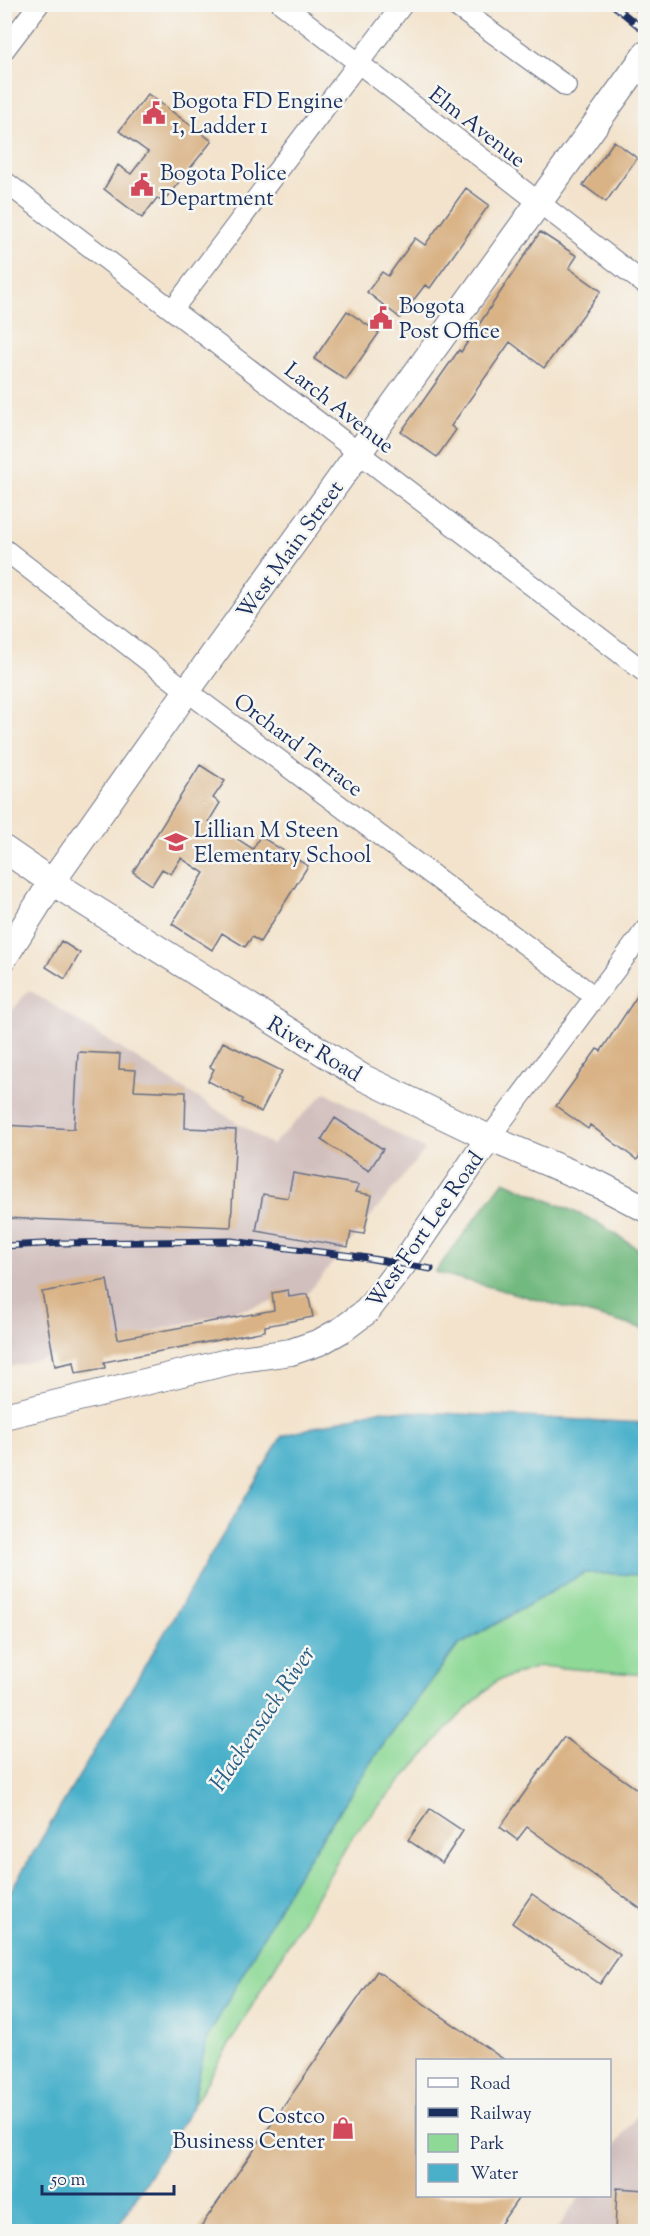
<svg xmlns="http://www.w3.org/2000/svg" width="650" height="2236" viewBox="0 0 650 2236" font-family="'Sorts Mill Goudy',serif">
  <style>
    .industrial { fill: #d1bfbd }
    .green { fill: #8ed996; stroke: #54847a; stroke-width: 1.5 }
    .forest { fill: #72b97f; stroke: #46746e; stroke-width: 1.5 }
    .water { fill: #4ab0ca; stroke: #327094; stroke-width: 1.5 }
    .building { fill: #d9b386 }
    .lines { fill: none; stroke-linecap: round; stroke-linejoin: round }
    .minor-casing { stroke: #676e84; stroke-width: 22 }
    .major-casing { stroke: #676e84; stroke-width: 28 }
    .minor { stroke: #fff; stroke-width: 20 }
    .major { stroke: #fff; stroke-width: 26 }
    .rail-casing { stroke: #1b2f5e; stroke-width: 7 }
    .rail { stroke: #f6f6f2; stroke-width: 4.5; stroke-dasharray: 14; stroke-linecap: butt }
    .labels { text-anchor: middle; stroke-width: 5; stroke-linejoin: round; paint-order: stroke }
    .poi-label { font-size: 22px; fill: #1b2f5e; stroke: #f6f6f2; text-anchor: start }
    .street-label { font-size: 22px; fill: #1b2f5e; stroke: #f6f6f2 }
    .water-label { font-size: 24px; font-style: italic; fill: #2b5c84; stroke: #f6f6f2 }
  </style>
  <rect width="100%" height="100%" fill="#f6f6f2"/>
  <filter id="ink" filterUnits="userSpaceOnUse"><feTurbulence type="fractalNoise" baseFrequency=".0167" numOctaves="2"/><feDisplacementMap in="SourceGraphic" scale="12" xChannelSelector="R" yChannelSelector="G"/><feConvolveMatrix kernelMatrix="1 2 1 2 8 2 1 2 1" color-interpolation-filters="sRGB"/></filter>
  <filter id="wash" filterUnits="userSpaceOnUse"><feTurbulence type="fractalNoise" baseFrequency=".008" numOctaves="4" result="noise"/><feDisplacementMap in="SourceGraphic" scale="24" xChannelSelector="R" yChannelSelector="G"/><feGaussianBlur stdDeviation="1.35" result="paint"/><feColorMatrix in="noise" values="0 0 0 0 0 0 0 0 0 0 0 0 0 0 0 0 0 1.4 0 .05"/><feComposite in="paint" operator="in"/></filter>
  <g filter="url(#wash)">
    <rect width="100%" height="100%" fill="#f3e3cc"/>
    <path class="industrial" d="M 29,990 L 272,1145 L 326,1092 L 425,1150 L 308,1293 L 5,1368 L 4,1020 Z
      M 645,2103 L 645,2231 L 555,2232 L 580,2196 L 610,2196 L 610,2154 Z"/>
    <path class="green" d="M 584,1573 L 645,1575 L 645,1675 L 540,1666 L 496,1681 L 458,1717 L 353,1835 L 192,2107 L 207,2039 L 293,1882 L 375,1756 L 458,1646 Z"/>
    <path class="forest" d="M 504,1181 L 593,1220 L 645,1253 L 645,1329 L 435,1272 Z"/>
    <path class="water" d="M 378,1410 L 645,1423 L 645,1575 L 584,1573 L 457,1646 L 375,1756 L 293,1882 L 207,2039 L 192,2107 L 115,2231 L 5,2231 L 5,1900 L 282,1436 Z"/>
    <g id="blocks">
      <path class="building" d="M 148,94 L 212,141 L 163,202 L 157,198 L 142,218 L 104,189 L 118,165 L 131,174 L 148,152 L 119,131 Z
        M 614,141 L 637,158 L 606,202 L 583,185 Z
        M 466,188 L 489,205 L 430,288 L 425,285 L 400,318 L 367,292 L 382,272 L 388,276 L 415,238 L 425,245 Z
        M 540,232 L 577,256 L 569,268 L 601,291 L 544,368 L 510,342 L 451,426 L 456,430 L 437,457 L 401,432 L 459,350 L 461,352 Z
        M 347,311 L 379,333 L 346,380 L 314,359 Z
        M 200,765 L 225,781 L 213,798 L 220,803 L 209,821 L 253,849 L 260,836 L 308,866 L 260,942 L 252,937 L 245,947 L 222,933 L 212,950 L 172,924 L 204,873 L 181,858 L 171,874 L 162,869 L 152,885 L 133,872 Z
        M 61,941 L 80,953 L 65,979 L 46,967 Z
        M 645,984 L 645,1148 L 637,1160 L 590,1125 L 588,1129 L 556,1106 L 597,1049 L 601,1051 Z
        M 223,1042 L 282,1071 L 261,1112 L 242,1102 L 243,1099 L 208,1081 L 214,1069 L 210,1067 Z
        M 78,1052 L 120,1054 L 119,1069 L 136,1070 L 134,1090 L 186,1092 L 185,1128 L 236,1130 L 231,1227 L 4,1218 L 4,1125 L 74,1129 Z
        M 335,1118 L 383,1149 L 369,1171 L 321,1140 Z
        M 293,1173 L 359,1185 L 355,1192 L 372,1195 L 364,1234 L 351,1232 L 348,1247 L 256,1231 L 263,1194 L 288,1198 Z
        M 107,1280 L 118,1339 L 274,1310 L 272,1293 L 288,1290 L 289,1297 L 308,1294 L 313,1317 L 265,1326 L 265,1331 L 104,1362 L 105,1368 L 76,1373 L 74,1362 L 55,1366 L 42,1292 Z
        M 564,1737 L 645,1795 L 645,1912 L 527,1827 L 517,1840 L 500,1827 Z
        M 430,1809 L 463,1831 L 442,1863 L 408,1840 Z
        M 532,1894 L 620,1955 L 600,1984 L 512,1923 Z
        M 377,1971 L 506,2061 L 417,2061 L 417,2196 L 520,2196 L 495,2232 L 197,2232 Z
        M 617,2188 L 645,2190 L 645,2232 L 615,2232 Z"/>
    </g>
  </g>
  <g filter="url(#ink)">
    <use href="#blocks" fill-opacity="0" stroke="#676e84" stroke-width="1.5"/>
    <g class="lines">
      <g class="minor-casing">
        <path id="minor" d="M 282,4 L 646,285
          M 453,4 L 566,86
          M 4,50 L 39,4
          M 4,181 L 646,673
          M 173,309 L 403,4
          M 4,549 L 187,691 L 595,997
          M 489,1138 L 646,929"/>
      </g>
      <g class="major-casing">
        <path id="major" d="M 4,849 L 52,882 L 362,1077 L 489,1138 L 602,1186 L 646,1209
          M 4,958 L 52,882 L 187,691 L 646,54
          M 4,1416 L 240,1359 L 291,1352 L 320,1342 L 343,1329 L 367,1311 L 404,1263 L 489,1138"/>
      </g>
      <use href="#minor" class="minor"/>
      <use href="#major" class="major"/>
      <g class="rail-casing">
        <path id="rail" d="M 612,4 L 646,32
          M 633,4 L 646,15
          M 4,1246 L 62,1243 L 231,1241 L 361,1257 L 431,1269"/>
      </g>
      <use href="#rail" class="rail"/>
    </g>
  </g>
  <defs>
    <g id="civic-bare" transform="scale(1.8)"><path d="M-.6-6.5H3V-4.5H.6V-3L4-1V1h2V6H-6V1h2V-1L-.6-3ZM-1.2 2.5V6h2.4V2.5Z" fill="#d1495b" stroke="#f6f6f2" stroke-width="2.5" paint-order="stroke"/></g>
    <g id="school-bare" transform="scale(1.8)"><path d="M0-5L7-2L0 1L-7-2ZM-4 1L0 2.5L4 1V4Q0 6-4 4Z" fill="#d1495b" stroke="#f6f6f2" stroke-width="2.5" paint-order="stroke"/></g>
    <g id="shop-bare" transform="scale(1.8)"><path d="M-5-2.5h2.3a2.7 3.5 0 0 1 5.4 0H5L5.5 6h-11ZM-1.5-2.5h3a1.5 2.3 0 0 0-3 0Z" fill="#d1495b" stroke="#f6f6f2" stroke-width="2.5" paint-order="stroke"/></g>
  </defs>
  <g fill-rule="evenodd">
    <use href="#civic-bare" x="154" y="113"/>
    <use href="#civic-bare" x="142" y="185"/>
    <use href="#civic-bare" x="381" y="318"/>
    <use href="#school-bare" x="176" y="842"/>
    <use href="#shop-bare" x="343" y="2128"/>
  </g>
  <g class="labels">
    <g class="poi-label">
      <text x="172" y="108">Bogota FD Engine<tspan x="172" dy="25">1, Ladder 1</tspan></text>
      <text x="160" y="180">Bogota Police<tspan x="160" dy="25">Department</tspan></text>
      <text x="399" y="313">Bogota<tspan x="399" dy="25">Post Office</tspan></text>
      <text x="194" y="837">Lillian M Steen<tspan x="194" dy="25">Elementary School</tspan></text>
      <text x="325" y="2123" text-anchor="end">Costco<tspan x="325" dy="25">Business Center</tspan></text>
    </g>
    <g class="street-label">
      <text transform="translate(478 126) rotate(38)" y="8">Elm Avenue</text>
      <text transform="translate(340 407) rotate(38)" y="8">Larch Avenue</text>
      <text transform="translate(289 549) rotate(-54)" y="8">West Main Street</text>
      <text transform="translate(299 744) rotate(37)" y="8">Orchard Terrace</text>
      <text transform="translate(315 1048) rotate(31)" y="8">River Road</text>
      <text transform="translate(424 1229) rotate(-55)" y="8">West Fort Lee Road</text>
    </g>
    <g class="water-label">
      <text transform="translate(262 1718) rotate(-56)" y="8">Hackensack River</text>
    </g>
  </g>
  <rect width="650" height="2236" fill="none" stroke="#f6f6f2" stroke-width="24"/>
  <rect x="416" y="2059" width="195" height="138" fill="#f6f6f2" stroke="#9ea6b7" stroke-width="1.5"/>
  <rect x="428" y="2078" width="30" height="9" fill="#ffffff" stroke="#9ea6b7" stroke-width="1.5"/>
  <text x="470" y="2089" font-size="18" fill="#1b2f5e">Road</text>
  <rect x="428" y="2108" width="30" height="9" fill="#1b2f5e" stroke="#9ea6b7" stroke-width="1.5"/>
  <text x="470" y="2119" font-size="18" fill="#1b2f5e">Railway</text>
  <rect x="428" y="2134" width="30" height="18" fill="#8ed996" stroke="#9ea6b7" stroke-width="1.5"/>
  <text x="470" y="2149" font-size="18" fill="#1b2f5e">Park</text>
  <rect x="428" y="2164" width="30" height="18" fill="#4ab0ca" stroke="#9ea6b7" stroke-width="1.5"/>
  <text x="470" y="2179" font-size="18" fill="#1b2f5e">Water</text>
  <path d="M42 2185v9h132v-9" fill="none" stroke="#1b2f5e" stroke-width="3"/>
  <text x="51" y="2185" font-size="18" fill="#1b2f5e" stroke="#f6f6f2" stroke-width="4.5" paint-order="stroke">50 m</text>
</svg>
